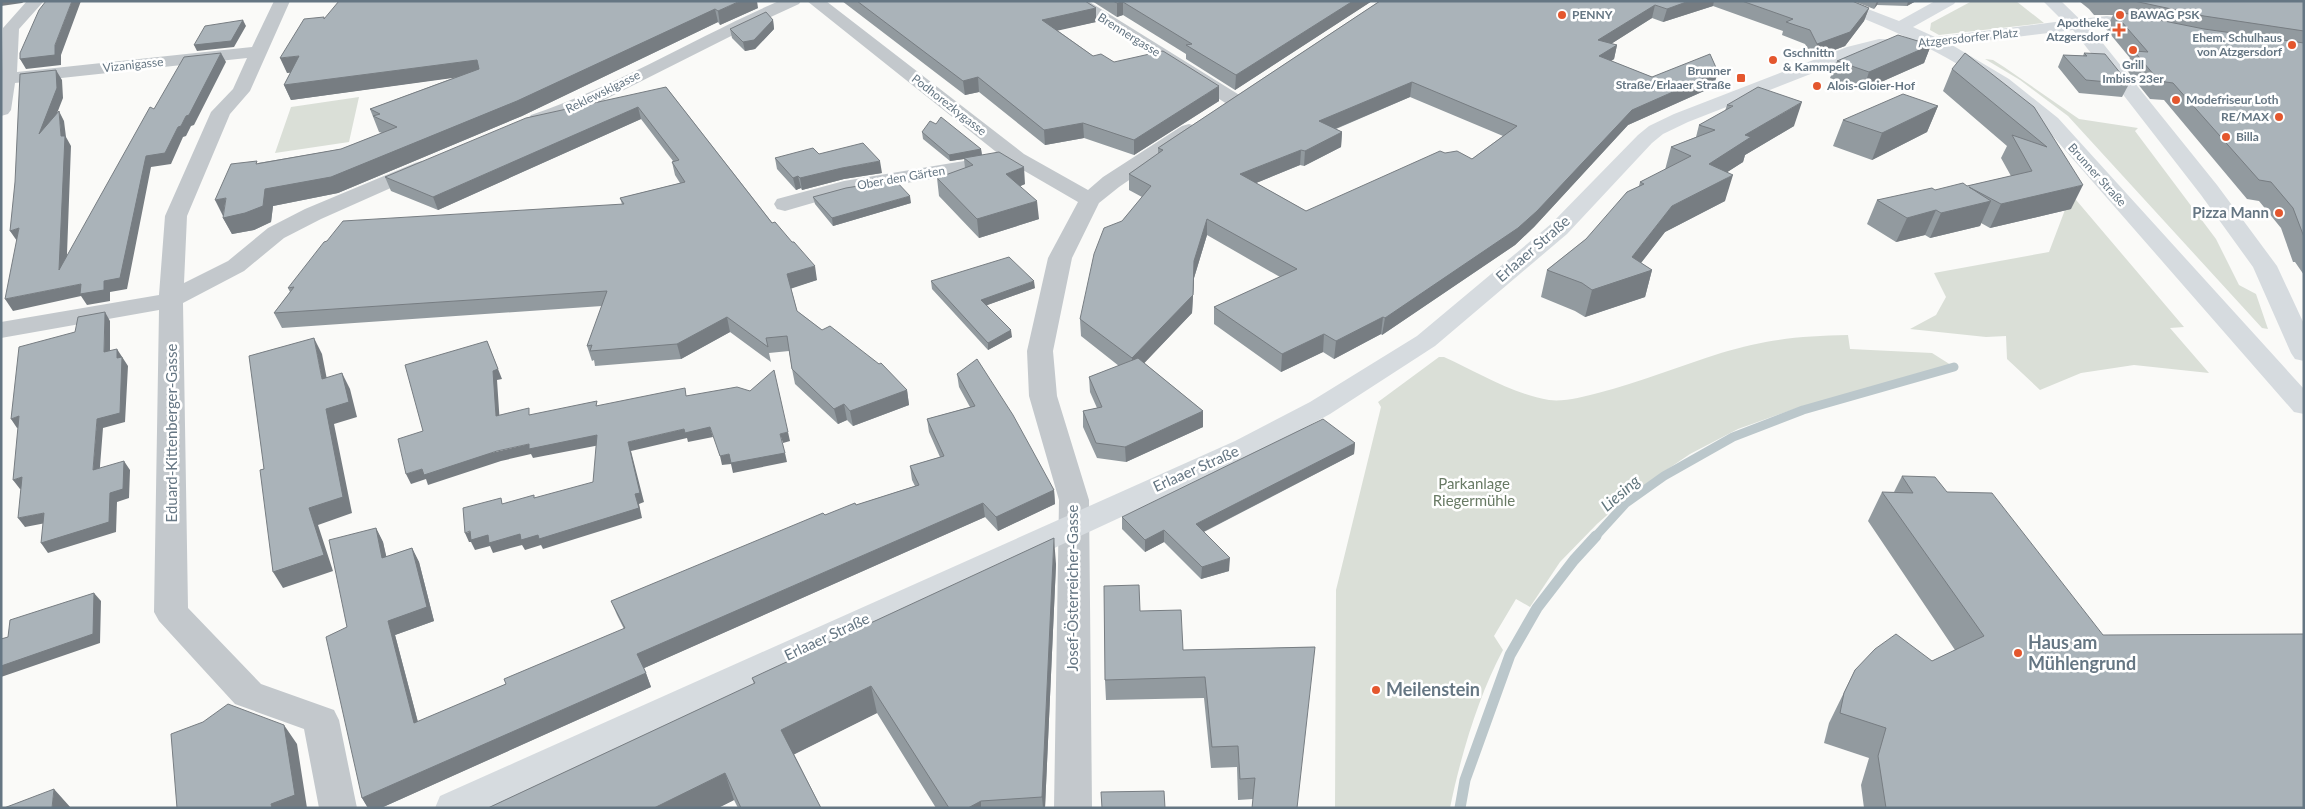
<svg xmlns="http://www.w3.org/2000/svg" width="2305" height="809" viewBox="0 0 2305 809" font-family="Lato,sans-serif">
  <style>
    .green { fill: #dadfd7 }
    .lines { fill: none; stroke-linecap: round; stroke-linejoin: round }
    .stream-far1 { stroke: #bbc7cb; stroke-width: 9 }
    .stream { stroke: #bbc7cb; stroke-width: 11 }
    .street { fill: #c3c8cc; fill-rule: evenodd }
    .secondary { fill: #d6dbdf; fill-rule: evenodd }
    .primary { fill: #d6dbdf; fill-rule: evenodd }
    .wall { fill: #929a9f; fill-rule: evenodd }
    .shaded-wall { fill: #777d82 }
    .building { fill: #aab3b9; stroke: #777d82; fill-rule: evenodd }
    .poi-dot { fill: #e4572e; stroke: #fff; stroke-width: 2 }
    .labels { text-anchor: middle; stroke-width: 5; stroke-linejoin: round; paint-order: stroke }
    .far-poi-label { font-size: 12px; font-weight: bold; fill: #657683; stroke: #fff; text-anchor: start }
    .far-street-label { font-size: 12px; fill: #657683; stroke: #fff }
    .poi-label { font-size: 15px; font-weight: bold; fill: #657683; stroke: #fff; text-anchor: end }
    .street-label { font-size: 15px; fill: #657683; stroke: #fff }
    .park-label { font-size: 15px; fill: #687a64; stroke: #fff }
    .water-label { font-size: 16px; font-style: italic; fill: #60757c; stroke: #fff }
    .near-poi-label { font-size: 18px; font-weight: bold; fill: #657683; stroke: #fff; text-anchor: start }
  </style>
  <rect width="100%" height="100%" fill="#fafaf8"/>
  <path class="green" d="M 1972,1 L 2016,1 L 2044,23 L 1939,35 L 1930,30 L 1931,23 Z
    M 1985,59 L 1993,60 L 2004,67 L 2079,119 L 2138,128 L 2135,131 L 2216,239 L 2239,285 L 2256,294 L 2268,329 L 2262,328 L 2068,116 L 2020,80 Z
    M 359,97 L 349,142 L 275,153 L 291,107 Z
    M 2071,194 L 2184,327 L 2170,328 L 2209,373 L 2134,365 L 2081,373 L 2040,390 L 2007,359 L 2006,336 L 1986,337 L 1910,329 L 1936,315 L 1946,297 L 1934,273 L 2049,252 Z
    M 1848,335 L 1850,349 L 1932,353 L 1951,365 L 1797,408 L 1738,429 L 1690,454 L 1631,494 L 1597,524 L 1560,562 L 1530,607 L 1516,599 L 1494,636 L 1503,650 C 1479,694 1460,758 1450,808 L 1335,808 L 1336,590 L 1381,407 L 1378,402 L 1439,357 L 1444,357 C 1477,372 1513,394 1549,400 C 1564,402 1583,397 1598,393 C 1640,382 1680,366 1721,353 C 1766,339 1801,336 1848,335 Z"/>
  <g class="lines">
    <path class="stream-far1" d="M 1595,537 L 1626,503 L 1664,476 L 1733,437 L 1803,410 L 1954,367"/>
    <path class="stream" d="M 1460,808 L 1465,780 L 1510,655 L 1537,608 L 1574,560 L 1596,536"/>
    <path class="street" d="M 27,1 L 44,1 L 19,29 L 17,72 L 252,47 L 274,1 L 290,1 L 250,91 L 230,114 L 187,216 L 184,283 L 228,261 L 268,228 L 305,209 L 415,163 L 422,161 L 429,163 L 432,167 L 429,171 L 321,219 L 284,238 L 244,271 L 183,303 L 188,608 L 261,684 L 334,710 L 339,720 L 357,808 L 319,808 L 304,729 L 235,704 L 159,621 L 154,612 L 159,310 L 1,338 L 1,322 L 159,295 L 165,216 L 211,112 L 233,89 L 247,58 L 15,83 L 11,110 L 8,114 L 1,116 L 3,28 Z
      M 779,1 L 801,1 L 799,4 L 749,27 L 584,110 L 538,125 L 531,123 L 528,119 L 531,115 C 617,86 696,37 779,1 Z
      M 807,1 L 826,1 L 1024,154 L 1088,190 L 1103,177 L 1182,126 L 1189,124 L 1196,126 L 1199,130 L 1196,134 L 1119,187 L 1099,203 L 1072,258 L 1053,351 L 1057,396 L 1089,500 L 1092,808 L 1054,808 L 1059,500 L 1029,396 L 1027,351 L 1048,258 L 1078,202 L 1011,163 L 1002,167 L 847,193 L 785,211 L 777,209 L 774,204 L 777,199 L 844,181 L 1000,155 Z
      M 1068,1 L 1088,1 L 1241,96 L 1243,100 L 1241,104 L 1234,106 L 1227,104 Z"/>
    <path class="secondary" d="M 2107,16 L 2147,23 L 2153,24 L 2155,28 L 2153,32 L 2147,33 L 2107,26 L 2077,29 L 2071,28 L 2069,24 L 2071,20 Z
      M 1879,39 L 1914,40 L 1917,44 L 1914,48 L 1880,49 L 1859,55 L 1688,122 L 1663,134 L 1652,143 L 1567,234 L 1435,346 L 1330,414 L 1255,455 L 494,808 L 435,808 L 440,796 L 1235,441 L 1310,402 L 1417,336 L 1551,224 L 1638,135 L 1649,126 L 1674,114 L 1847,47 Z"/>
    <path class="primary" d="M 1823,1 L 1847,1 L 1899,21 L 1935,1 L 1956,1 L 1954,4 L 1913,27 L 1935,37 L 2063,21 L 2043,1 L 2061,1 L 2097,36 L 2217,185 L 2277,266 L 2304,324 L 2304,361 L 2295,359 L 2291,353 L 2253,267 L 2201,195 L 2073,30 L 1952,45 L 2009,79 L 2058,118 L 2304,389 L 2304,414 L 2294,412 L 2044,126 C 1979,69 1906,33 1825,4 Z"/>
  </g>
  <path class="wall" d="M 842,1 L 1085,1 L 1096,22 L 1057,30 L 1093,56 L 1114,62 L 1219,101 L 1134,155 L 1084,138 L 1045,145 L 979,92 L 965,95 Z
    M 1092,1 L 1372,1 L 1235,90 L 1186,59 L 1186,54 L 1123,15 L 1117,17 Z
    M 1380,1 L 1852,1 L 1869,8 L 1864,21 L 1845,46 L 1813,58 L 1805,44 L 1782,35 L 1783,31 L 1713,6 L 1663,22 L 1652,18 L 1611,44 L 1617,45 L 1614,59 L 1611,61 L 1652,77 L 1718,72 L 1713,87 L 1628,125 L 1534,227 L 1515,245 L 1382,335 L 1381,334 L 1334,359 L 1323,352 L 1281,372 L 1214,324 L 1214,307 L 1280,277 L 1207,235 L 1194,278 L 1192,313 L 1144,363 L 1203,411 L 1203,427 L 1126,462 L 1097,458 L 1083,427 L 1083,411 L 1097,408 L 1090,392 L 1089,377 L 1119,366 L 1081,336 L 1080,319 L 1122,221 L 1142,197 L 1129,190 L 1129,174 L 1158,154 L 1158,148 ZM 1410,97 L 1503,136 L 1472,159 L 1306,211 L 1256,183 L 1300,165 L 1304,166 L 1341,147 L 1342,132 L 1336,129 Z
    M 1853,1 L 1916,1 L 1907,6 L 1877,5 L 1874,9 Z
    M 2079,1 L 2304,1 L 2304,275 L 2295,262 L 2293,262 L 2281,228 L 2259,201 L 2247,199 L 2164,100 L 2150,99 L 2125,68 L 2130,58 L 2106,29 L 2113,15 L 2094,15 L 2089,9 Z
    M 758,8 L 720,25 L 718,22 L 522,116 L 338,193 L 273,206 L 271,222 L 254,230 L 232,234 L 223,218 L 258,163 L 341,149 L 382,133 L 379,132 L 370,109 L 456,77 L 291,100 L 284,85 L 291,72 L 287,73 L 324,18 Z
    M 773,20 L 774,29 L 755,49 L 745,51 L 732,38 L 730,29 Z
    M 1931,45 L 1924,63 L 1863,90 L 1830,78 L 1837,61 Z
    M 2084,53 L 2129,84 L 2122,97 L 2079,93 L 2058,67 L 2063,55 L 2083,56 Z
    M 1952,69 L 2034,107 L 2071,209 L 1990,228 L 1981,223 L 1980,226 L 1930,238 L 1925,235 L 1896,242 L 1867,224 L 1877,200 L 1935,190 L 1967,186 L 2011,176 L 2001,158 L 2007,146 L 1943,91 Z
    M 666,87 L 817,280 L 791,288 L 797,311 L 822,330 L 907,390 L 909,405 L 853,426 L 847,420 L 838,424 L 795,384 L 792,369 L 789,351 L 769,353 L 771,362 L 730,332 L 681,359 L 595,366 L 594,360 L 592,361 L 587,346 L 602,306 L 282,328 L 274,313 L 290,292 L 288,288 L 622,204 L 620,198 L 680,183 L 675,175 L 672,162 L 673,161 L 641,119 L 438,210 L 391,191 L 385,177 Z
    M 1727,105 L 1794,126 L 1745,155 L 1743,162 L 1727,172 L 1725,201 L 1665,232 L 1641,263 L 1652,270 L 1645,297 L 1585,317 L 1575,311 L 1541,297 L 1547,270 L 1586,239 L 1639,186 L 1640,182 L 1665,170 L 1671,147 L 1696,137 L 1699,125 L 1725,111 Z
    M 1938,106 L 1927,132 L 1872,160 L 1833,146 L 1843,120 Z
    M 922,132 L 981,149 L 982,155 L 1025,184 L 1020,186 L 1039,219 L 979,238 L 939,196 L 937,178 L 965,168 L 964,159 L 950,161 L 923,139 Z
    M 819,154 L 882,173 L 844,179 L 802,190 L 801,188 L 796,190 L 777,169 L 775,158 Z
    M 813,197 L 911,203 L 833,226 L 815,204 Z
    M 931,281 L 1035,288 L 987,305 L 1012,337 L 988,350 L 932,289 Z
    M 957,374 L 1054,490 L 1055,504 L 998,531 L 985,517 L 644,668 L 651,687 L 381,808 L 368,808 L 362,798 L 347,627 L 376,528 L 383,542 L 386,557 L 412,548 L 419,562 L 434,621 L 395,635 L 418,722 L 506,684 L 624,629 L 617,615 L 611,601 L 825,515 L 915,486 L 912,480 L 910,466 L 940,457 L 929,432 L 927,419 L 970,407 L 959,387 Z
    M 1355,443 L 1354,454 L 1204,532 L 1229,571 L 1201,579 L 1164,542 L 1145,552 L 1122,529 L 1122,517 Z
    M 1902,476 L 1947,492 L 2103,635 L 2304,808 L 1864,808 L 1861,785 L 1869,758 L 1824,743 L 1829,723 L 1855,670 L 1932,661 L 1955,650 L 1868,521 L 1882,492 L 1894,492 Z
    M 1056,564 L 1045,808 L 936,808 L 877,713 L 794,754 L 821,808 L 738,808 L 734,800 L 718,808 L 488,808 L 754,684 L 752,678 Z
    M 1140,611 L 1183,650 L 1315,647 L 1253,799 L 1238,800 L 1237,767 L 1211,768 L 1204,698 L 1106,700 L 1105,680 Z"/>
  <path class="shaded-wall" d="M 1,1 L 25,1 L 22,3 L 1,6 Z
    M 72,1 L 81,1 L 61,55 L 61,65 L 26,69 L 20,59 L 55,45 Z
    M 740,1 L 757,1 L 758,8 L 720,25 L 718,11 Z
    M 1353,1 L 1372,1 L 1235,90 L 1236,75 Z
    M 1689,1 L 1714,1 L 1713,6 L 1663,22 L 1667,9 Z
    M 1877,1 L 1879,1 L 1877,5 L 1874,9 Z
    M 1908,1 L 1916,1 L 1907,6 Z
    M 1123,2 L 1123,15 L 1117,17 L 1117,3 Z
    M 1655,5 L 1652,18 L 1595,54 L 1598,40 Z
    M 1096,8 L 1096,22 L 1043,34 L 1042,20 Z
    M 1869,8 L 1864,21 L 1845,46 L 1813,58 L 1817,44 Z
    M 715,9 L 718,22 L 522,116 L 338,193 L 273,206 L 271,222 L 254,230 L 232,234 L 223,218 L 265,189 Z
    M 243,20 L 246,26 L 234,47 L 197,51 L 194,45 Z
    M 773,20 L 774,29 L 755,49 L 745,51 L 743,42 Z
    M 1617,45 L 1614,59 L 1595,71 L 1599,56 Z
    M 1931,45 L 1924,63 L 1863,90 L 1869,72 Z
    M 221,53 L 226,62 L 194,125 L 191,126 L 186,136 L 183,137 L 171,164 L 151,167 L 127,289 L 110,292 L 110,301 L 87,305 L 81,296 L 13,311 L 5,299 L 81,284 L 104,281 L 146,156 L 178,127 L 186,116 Z
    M 299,56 L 305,71 L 287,73 L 280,58 Z
    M 477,60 L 482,74 L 291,100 L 284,85 Z
    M 56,70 L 62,80 L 63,98 L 45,144 L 39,134 Z
    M 1718,72 L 1713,87 L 1628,125 L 1534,227 L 1515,245 L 1382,335 L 1385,318 L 1632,110 Z
    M 978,77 L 979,92 L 965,95 L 963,81 Z
    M 1412,82 L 1410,97 L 1318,136 L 1319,121 Z
    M 1219,86 L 1219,101 L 1134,155 L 1134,140 Z
    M 1802,102 L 1794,126 L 1745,155 L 1743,162 L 1701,189 L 1709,164 L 1745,135 Z
    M 1938,106 L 1927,132 L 1872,160 L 1882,133 Z
    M 638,107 L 641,119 L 438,210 L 433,197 Z
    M 59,111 L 64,121 L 66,137 L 71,146 L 66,281 L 59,270 L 61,136 Z
    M 1083,123 L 1084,138 L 1045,145 L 1044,130 Z
    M 1342,132 L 1341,147 L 1304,166 L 1305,151 Z
    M 981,149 L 982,156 L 964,158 L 964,159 L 950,161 L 949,155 Z
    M 1301,150 L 1300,165 L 1239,190 L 1240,174 Z
    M 880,161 L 882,173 L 844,179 L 802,190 L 800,178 L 842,168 Z
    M 1024,167 L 1025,184 L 1007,192 L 1006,174 Z
    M 1733,175 L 1725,201 L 1665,232 L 1630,277 L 1652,270 L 1645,297 L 1585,317 L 1592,290 L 1632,257 L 1672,206 Z
    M 798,176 L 801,188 L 796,190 L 793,178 Z
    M 2083,185 L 2071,209 L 1990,228 L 2001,204 Z
    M 910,196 L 911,203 L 833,226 L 832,218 Z
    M 226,198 L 223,216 L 215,200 Z
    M 1037,201 L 1039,219 L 979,238 L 977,219 Z
    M 1991,201 L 1980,226 L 1930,238 L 1941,213 Z
    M 1936,210 L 1925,235 L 1896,242 L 1907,218 Z
    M 1207,219 L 1207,235 L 1194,278 L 1192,313 L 1132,376 L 1132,358 L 1194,261 Z
    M 19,228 L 17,241 L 10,231 Z
    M 815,266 L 817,280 L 790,289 L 787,274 Z
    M 1034,281 L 1035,288 L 982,307 L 981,300 Z
    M 105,312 L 110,321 L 110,361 L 104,352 Z
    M 727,317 L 730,332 L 681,359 L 677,344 Z
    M 1383,317 L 1381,334 L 1334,359 L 1336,341 Z
    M 1011,330 L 1012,337 L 988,350 L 988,343 Z
    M 1324,334 L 1323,352 L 1281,372 L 1282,354 Z
    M 314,338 L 322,354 L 330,395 L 322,379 Z
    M 487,341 L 502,379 L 497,380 L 500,425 L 496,416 Z
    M 117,349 L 128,366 L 125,422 L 103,428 L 99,479 L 93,470 L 97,419 L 117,358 Z
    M 342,373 L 350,389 L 357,417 L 334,424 L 352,513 L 318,525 L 333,571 L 283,588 L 273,572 L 309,508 L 326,409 Z
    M 907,390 L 909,405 L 853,426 L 850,411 Z
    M 844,404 L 847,420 L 838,424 L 834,409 Z
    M 1203,411 L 1203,427 L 1126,462 L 1125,447 Z
    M 19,416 L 26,426 L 17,428 L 11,419 Z
    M 710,427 L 713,437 L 688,442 L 687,438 L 631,451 L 644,502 L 639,504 L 642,518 L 543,549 L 541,545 L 525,550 L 522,545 L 493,553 L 490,546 L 475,550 L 471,542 L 469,542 L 465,533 L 635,494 L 628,442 L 684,429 Z
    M 788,432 L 790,441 L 783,443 L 780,434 Z
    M 597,435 L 600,445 L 533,458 L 531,454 L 501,461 L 428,485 L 426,479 L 411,484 L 406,474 L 422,469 L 529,444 Z
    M 1355,443 L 1354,454 L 1195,536 L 1196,524 Z
    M 785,453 L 787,462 L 733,473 L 731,464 L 722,465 L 720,456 L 729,454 Z
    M 124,461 L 130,470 L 129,498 L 117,502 L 116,532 L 48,553 L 41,543 L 110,493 Z
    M 22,477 L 29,486 L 20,489 L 13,480 Z
    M 1054,490 L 1055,504 L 998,531 L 996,517 Z
    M 983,503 L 985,517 L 642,669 L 637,654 Z
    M 44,513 L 51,522 L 25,527 L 18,518 Z
    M 376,528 L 383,542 L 390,572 L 382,558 Z
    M 1164,530 L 1164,542 L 1145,552 L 1145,540 Z
    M 1054,538 L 1056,564 L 1045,808 L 1043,808 L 1042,797 Z
    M 412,548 L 419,562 L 434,621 L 395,635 L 422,738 L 414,723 L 388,621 Z
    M 1230,558 L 1229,571 L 1201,579 L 1202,567 Z
    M 94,593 L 101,601 L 100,643 L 1,677 L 1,666 Z
    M 646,673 L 651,687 L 381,808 L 368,808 L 362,798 Z
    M 871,686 L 877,713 L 789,757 L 781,730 Z
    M 284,725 L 297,744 L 307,808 L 272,808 L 271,804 Z
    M 725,773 L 734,800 L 718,808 L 654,808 Z
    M 54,789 L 71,808 L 52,808 Z
    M 981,801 L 981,808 L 968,808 Z"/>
  <path class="building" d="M 46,1 L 72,1 L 55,45 L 55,55 L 20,59 L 20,53 L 39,10 Z
    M 339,1 L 740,1 L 718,11 L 715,9 L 517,101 L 331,177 L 265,189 L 263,206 L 245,213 L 223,218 L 226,198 L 215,200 L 231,164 L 257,161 L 256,164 L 341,149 L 397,127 L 373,116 L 380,114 L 370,109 L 479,69 L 477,60 L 284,85 L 299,56 L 280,58 L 304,19 L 324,17 L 324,19 Z
    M 857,1 L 1085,1 L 1096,8 L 1042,20 L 1093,56 L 1101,54 L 1114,62 L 1163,51 L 1219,86 L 1134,140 L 1083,123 L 1044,130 L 978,77 L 963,81 Z
    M 1113,1 L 1353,1 L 1236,75 L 1186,45 L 1192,44 L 1123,2 L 1117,3 Z
    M 1380,1 L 1689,1 L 1667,9 L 1655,5 L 1598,40 L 1617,45 L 1599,56 L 1652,77 L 1710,54 L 1718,72 L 1632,110 L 1537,211 L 1518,228 L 1385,318 L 1383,317 L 1336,341 L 1324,334 L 1282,354 L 1214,307 L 1297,269 L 1207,219 L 1194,261 L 1193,295 L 1132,358 L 1080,319 L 1094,254 L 1104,228 L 1122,221 L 1151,186 L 1129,174 L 1163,150 L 1158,148 ZM 1412,82 L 1517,126 L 1472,159 L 1457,151 L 1445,153 L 1440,151 L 1306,211 L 1240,174 L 1301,150 L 1305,151 L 1342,132 L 1319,121 Z
    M 1742,1 L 1852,1 L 1869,8 L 1850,32 L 1817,44 L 1810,30 L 1786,22 L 1793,19 Z
    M 2134,1 L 2304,1 L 2304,31 L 2204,16 Z
    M 766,12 L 773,20 L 754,40 L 743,42 L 730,29 Z
    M 2114,13 L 2124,13 L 2204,29 L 2304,43 L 2304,237 L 2293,208 L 2271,182 L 2259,180 L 2173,83 L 2159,81 L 2134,51 L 2148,52 Z
    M 243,20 L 231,41 L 194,45 L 205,26 Z
    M 1898,35 L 1931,45 L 1869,72 L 1837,61 Z
    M 221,53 L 189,115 L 186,116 L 181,126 L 178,127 L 165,153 L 146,156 L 120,278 L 104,281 L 104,290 L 80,294 L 81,284 L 5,299 L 19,228 L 10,231 L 15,182 L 20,74 L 56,70 L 57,88 L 39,134 L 59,111 L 61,136 L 65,136 L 59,270 L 150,107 L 154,109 L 184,57 Z
    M 1965,53 L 2034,107 L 2083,185 L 2001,204 L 1969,187 L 1991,201 L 1941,213 L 1936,210 L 1907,218 L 1877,200 L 1932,188 L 1935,190 L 1963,183 L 1967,186 L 2032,171 L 2012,135 L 2047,147 L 1952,69 Z
    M 2084,53 L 2105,54 L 2129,84 L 2086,80 L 2063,55 L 2087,56 Z
    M 666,87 L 772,223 L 775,222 L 792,242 L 794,242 L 815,266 L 787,274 L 797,311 L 822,330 L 830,326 L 879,364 L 881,363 L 907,390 L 850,411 L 844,404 L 834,409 L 792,369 L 787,336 L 766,338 L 768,347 L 727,317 L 677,344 L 590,351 L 592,345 L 587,346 L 607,291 L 274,313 L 294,287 L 288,288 L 324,242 L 327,241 L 343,221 L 624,204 L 620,198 L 685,182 L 672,162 L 679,160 L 638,107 L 433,197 L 385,177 L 526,118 Z
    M 1758,87 L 1802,102 L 1745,135 L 1751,137 L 1709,164 L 1733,175 L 1672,206 L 1632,257 L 1652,270 L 1592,290 L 1582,283 L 1547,270 L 1586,239 L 1627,192 L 1644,184 L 1640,182 L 1691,156 L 1671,147 L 1715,130 L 1699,125 L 1733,106 L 1727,105 Z
    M 1903,94 L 1938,106 L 1882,133 L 1843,120 Z
    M 941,117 L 981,149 L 949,155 L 922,132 L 930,121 L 936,124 Z
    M 863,143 L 880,161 L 842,168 L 800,178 L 798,176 L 793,178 L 775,158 L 813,148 L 819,154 Z
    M 999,152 L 1024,167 L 1006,174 L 1037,201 L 977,219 L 937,178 L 973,165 L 964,158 Z
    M 895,180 L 910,196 L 832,218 L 813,197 L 846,188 Z
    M 1009,257 L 1034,281 L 981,300 L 1011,330 L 988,343 L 931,281 Z
    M 105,312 L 104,352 L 117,349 L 117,358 L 122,357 L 120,413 L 97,419 L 93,470 L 124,461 L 123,489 L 110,493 L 109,522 L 41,543 L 44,513 L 18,518 L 22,477 L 13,480 L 19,416 L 11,419 L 19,347 L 75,332 L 78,317 Z
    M 314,338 L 322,379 L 342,373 L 349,402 L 326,409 L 343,497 L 309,508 L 324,555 L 273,572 L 260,470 L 264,469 L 249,356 Z
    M 487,341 L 498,369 L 493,371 L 496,416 L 529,408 L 529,415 L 597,401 L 596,406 L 685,388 L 686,396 L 737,387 L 750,391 L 774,370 L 788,432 L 780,434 L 785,453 L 731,463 L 729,454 L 720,456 L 710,427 L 685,433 L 684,429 L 628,442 L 640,493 L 635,494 L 639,508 L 539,539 L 538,535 L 521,540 L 520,534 L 489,543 L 488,535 L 471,540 L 470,531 L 465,533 L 463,508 L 501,498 L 502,504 L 534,495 L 534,498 L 593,482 L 597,435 L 529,449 L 529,444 L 497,451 L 424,475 L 422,469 L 406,474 L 398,439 L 423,431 L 405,365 Z
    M 1138,358 L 1203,411 L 1125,447 L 1096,443 L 1083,411 L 1102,407 L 1089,377 Z
    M 977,359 L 1013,415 L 1054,490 L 996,517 L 983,503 L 637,654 L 646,673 L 362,798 L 326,637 L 347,627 L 329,540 L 376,528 L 382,558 L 412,548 L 427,607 L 388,621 L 414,723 L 506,684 L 504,679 L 625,628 L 611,601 L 823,513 L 825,515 L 855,503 L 856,505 L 919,485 L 910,466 L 944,456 L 927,419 L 975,406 L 957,374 Z
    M 1323,419 L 1355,443 L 1196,524 L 1230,558 L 1202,567 L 1164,530 L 1145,540 L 1122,517 Z
    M 1902,476 L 1935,477 L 1947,492 L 1992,493 L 2103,635 L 2304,634 L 2304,808 L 1886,808 L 1878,756 L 1886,728 L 1840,713 L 1844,693 L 1855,670 L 1875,649 L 1896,634 L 1932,661 L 1984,636 L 1882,492 L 1913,493 Z
    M 1054,538 L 1042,797 L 981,801 L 968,808 L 949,808 L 871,686 L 781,730 L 821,808 L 741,808 L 725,773 L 654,808 L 488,808 L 755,683 L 752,678 Z
    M 1139,585 L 1140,611 L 1181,610 L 1183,650 L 1315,647 L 1297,808 L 1252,808 L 1255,778 L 1240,779 L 1238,746 L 1212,747 L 1205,677 L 1105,680 L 1104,586 Z
    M 94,593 L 93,634 L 1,666 L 1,639 L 8,637 L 10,620 Z
    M 228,704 L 284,725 L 295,795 L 271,804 L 272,808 L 177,808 L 171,734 L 203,722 Z
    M 54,789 L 52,808 L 4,808 Z
    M 1164,791 L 1165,808 L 1102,808 L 1101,792 Z"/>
  <g class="poi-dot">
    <circle cx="1562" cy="15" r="5"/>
    <circle cx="2120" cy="15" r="5"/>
    <path d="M2116.5 22.5h5v5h5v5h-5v5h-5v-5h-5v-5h5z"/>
    <circle cx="2292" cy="45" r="5"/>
    <circle cx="2133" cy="50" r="5"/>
    <circle cx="1773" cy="60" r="5"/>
    <rect x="1736" y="73" width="10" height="10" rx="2.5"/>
    <circle cx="1817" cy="86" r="5"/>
    <circle cx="2176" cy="100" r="5"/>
    <circle cx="2279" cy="117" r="5"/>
    <circle cx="2226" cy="137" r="5"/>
    <circle cx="2279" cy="213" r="5"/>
    <circle cx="2018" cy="653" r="5"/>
    <circle cx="1376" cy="690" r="5"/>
  </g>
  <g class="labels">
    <g class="far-poi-label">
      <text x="1572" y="19">PENNY</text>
      <text x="2130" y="19">BAWAG PSK</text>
      <text x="2109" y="27" text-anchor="end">Apotheke<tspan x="2109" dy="14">Atzgersdorf</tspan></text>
      <text x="2282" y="42" text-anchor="end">Ehem. Schulhaus<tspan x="2282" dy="14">von Atzgersdorf</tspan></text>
      <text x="1783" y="57">Gschnittn<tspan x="1783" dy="14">&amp; Kammpelt</tspan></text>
      <text x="2133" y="69" text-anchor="middle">Grill<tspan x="2133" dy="14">Imbiss 23er</tspan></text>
      <text x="1731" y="75" text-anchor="end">Brunner<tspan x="1731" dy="14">Straße/Erlaaer Straße</tspan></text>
      <text x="1827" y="90">Alois-Gloier-Hof</text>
      <text x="2186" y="104">Modefriseur Loth</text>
      <text x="2269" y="121" text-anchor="end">RE/MAX</text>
      <text x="2236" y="141">Billa</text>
    </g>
    <g class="far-street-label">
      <text transform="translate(1129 35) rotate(32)" y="4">Brennergasse</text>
      <text transform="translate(1968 38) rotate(-6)" y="4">Atzgersdorfer Platz</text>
      <text transform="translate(133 65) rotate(-6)" y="4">Vizanigasse</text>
      <text transform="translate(603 92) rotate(-26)" y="4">Reklewskigasse</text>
      <text transform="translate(949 105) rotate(38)" y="4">Podhorezkygasse</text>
      <text transform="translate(2097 175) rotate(48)" y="4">Brunner Straße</text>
      <text transform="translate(901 178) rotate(-10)" y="4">Ober den Gärten</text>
    </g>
    <g class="poi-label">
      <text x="2269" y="218">Pizza Mann</text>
    </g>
    <g class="street-label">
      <text transform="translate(1533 249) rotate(-41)" y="5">Erlaaer Straße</text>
      <text transform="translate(172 433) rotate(-90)" y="5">Eduard-Kittenberger-Gasse</text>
      <text transform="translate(1196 469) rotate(-24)" y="5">Erlaaer Straße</text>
      <text transform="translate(1073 588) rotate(-90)" y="5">Josef-Österreicher-Gasse</text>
      <text transform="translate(827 637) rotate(-25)" y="5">Erlaaer Straße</text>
    </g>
    <g class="park-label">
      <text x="1474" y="489">Parkanlage<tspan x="1474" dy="17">Riegermühle</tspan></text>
    </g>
    <g class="water-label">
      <text transform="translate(1620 493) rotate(-41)" y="6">Liesing</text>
    </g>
    <g class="near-poi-label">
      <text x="2028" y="649">Haus am<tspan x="2028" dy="21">Mühlengrund</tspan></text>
      <text x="1386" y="696">Meilenstein</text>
    </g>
  </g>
  <rect width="2305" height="809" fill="none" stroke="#657683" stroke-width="5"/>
</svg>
